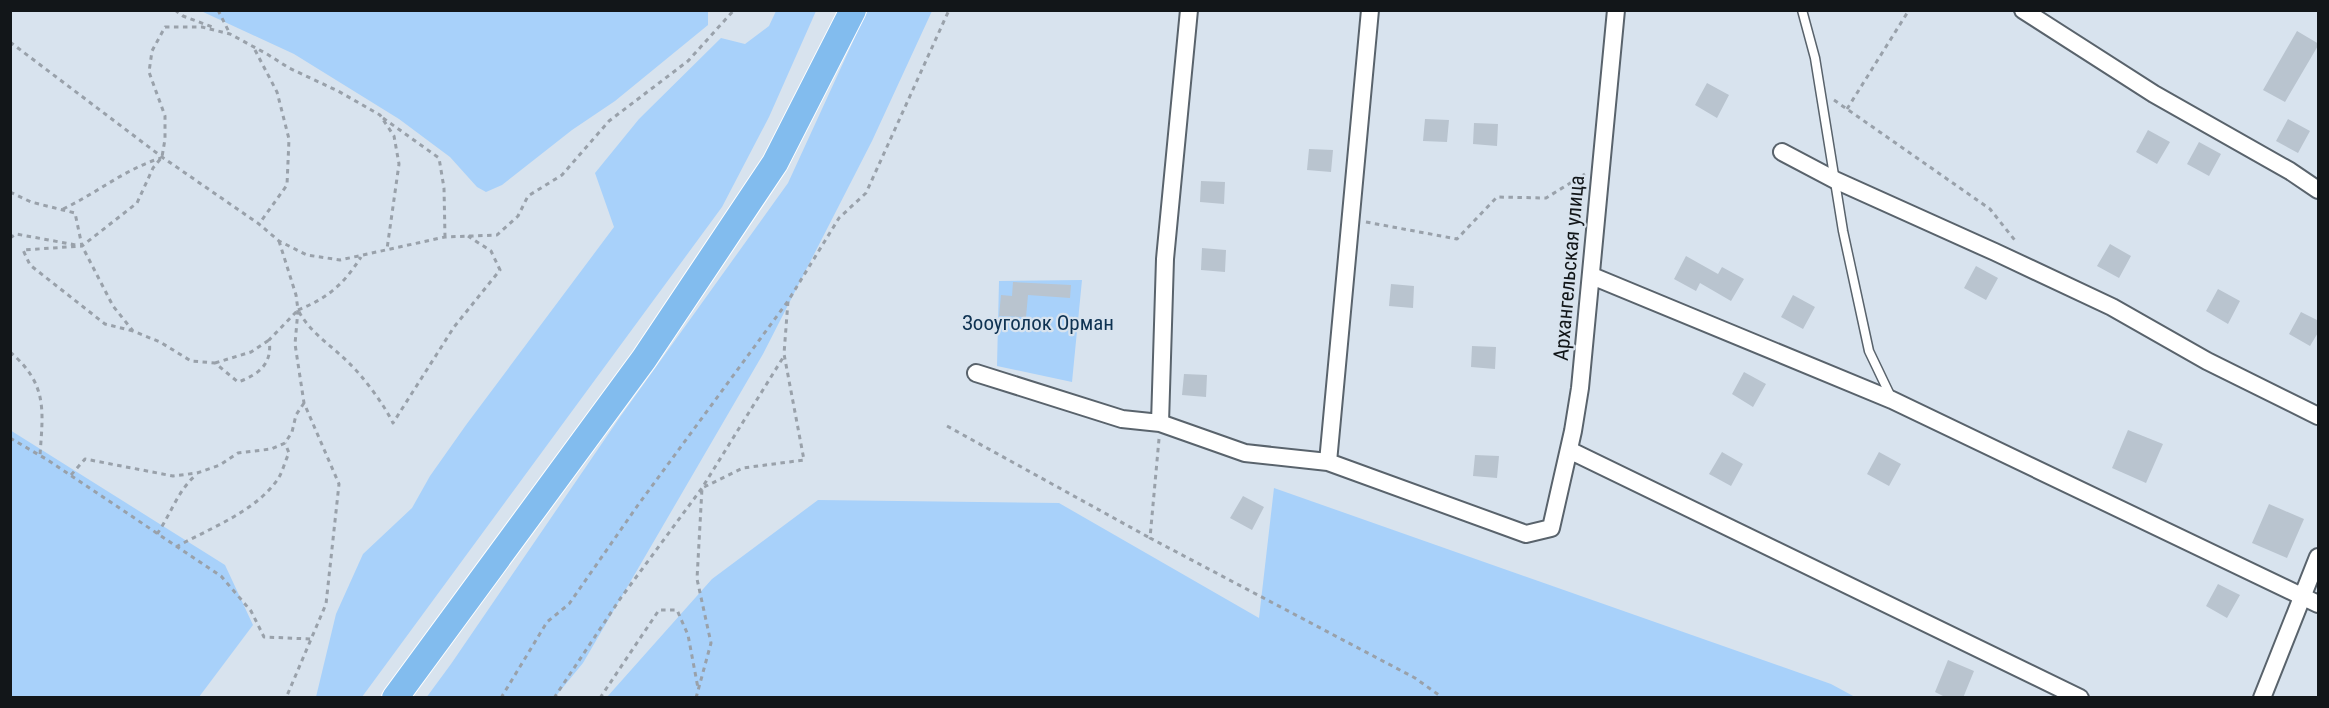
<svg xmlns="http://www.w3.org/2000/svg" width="2329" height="708" viewBox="0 0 2329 708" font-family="'Roboto Condensed',sans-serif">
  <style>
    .green { fill: #a8d1fa }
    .building { fill: #b9c4cf }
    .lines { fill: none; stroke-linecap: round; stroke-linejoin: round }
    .service-casing { stroke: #59636c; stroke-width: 11 }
    .minor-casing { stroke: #59636c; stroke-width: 20 }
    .primary-casing { stroke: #fff; stroke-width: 28 }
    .path { stroke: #99a1aa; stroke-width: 3; stroke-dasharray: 4.5 4.5; stroke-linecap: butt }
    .service { stroke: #fff; stroke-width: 8 }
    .minor { stroke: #fff; stroke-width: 16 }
    .primary { stroke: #82bcee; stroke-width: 26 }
    .labels { text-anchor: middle; stroke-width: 4.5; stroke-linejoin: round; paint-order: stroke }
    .street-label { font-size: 21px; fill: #121619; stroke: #d8e3ee }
    .park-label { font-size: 21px; fill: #0e3252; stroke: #d8e3ee }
  </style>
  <rect width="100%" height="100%" fill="#d8e3ee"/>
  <path class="green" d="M 201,11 L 708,10 L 708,25 L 615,101 L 572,130 L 502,185 L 486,192 L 477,187 L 450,157 L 399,119 L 294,54 Z
    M 776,11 L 816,11 L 769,117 L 722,207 L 362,697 L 316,697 L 336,614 L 363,554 L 412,508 L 430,476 L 466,425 L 614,227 L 595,173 L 639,119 L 721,38 L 745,44 L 769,26 Z
    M 867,11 L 932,11 L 872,141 L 763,354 L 583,663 L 555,697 L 426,698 L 451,664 L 620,417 L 788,183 Z
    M 1082,280 L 1072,382 L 997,366 L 999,281 Z
    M 10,430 L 225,565 L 253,625 L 199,697 L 11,697 Z
    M 1274,488 L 1831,684 L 1855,697 L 607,697 L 712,579 L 818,500 L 1059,503 L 1259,618 Z"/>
  <path class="building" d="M 2297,31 L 2319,44 L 2285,102 L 2263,90 Z
    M 1707,83 L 1729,95 L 1717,118 L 1695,105 Z
    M 1425,119 L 1449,120 L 1447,142 L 1423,141 Z
    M 2288,119 L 2310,131 L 2298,153 L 2276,141 Z
    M 1474,123 L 1498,124 L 1497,146 L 1473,144 Z
    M 2148,130 L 2170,142 L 2157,164 L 2136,152 Z
    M 2199,142 L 2221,154 L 2209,176 L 2187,164 Z
    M 1309,149 L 1333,150 L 1331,172 L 1307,170 Z
    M 1201,181 L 1225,182 L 1224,204 L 1200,202 Z
    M 2110,244 L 2131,256 L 2119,278 L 2097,266 Z
    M 1202,248 L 1226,250 L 1225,272 L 1201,270 Z
    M 1686,256 L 1718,274 L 1722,267 L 1744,279 L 1731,301 L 1700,283 L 1696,291 L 1674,279 Z
    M 1976,266 L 1998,278 L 1986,300 L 1964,288 Z
    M 1013,282 L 1071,285 L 1070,298 L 1028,295 L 1026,317 L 999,316 L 1001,295 L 1012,296 Z
    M 1391,284 L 1414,286 L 1413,308 L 1389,306 Z
    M 2218,289 L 2240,301 L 2228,324 L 2206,311 Z
    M 1793,295 L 1815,307 L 1803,329 L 1781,317 Z
    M 2301,312 L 2319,321 L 2319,331 L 2310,346 L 2289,334 Z
    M 1472,346 L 1496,347 L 1495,369 L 1471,367 Z
    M 1744,372 L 1766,384 L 1753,407 L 1732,394 Z
    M 1184,374 L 1207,375 L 1206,397 L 1182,395 Z
    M 2128,430 L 2163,444 L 2146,483 L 2112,468 Z
    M 1722,452 L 1743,464 L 1731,486 L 1709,474 Z
    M 1879,452 L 1901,464 L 1889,486 L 1867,474 Z
    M 1475,455 L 1499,456 L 1497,478 L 1473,476 Z
    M 1243,496 L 1264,507 L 1252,530 L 1230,518 Z
    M 2269,504 L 2304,519 L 2287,558 L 2252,543 Z
    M 2218,584 L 2240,595 L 2227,618 L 2206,606 Z
    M 1948,660 L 1974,671 L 1963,698 L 1947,698 L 1935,692 Z"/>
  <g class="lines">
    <g class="service-casing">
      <path id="service" d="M 1802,10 L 1815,58 L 1843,231 L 1869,351 L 1891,397"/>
    </g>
    <g class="minor-casing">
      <path id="minor" d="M 2023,10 L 2154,94 L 2290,171 L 2318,190
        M 1782,152 L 1835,180 L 1995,252 L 2112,307 L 2207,361 L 2318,416
        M 1592,276 L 1892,400 L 2318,604
        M 976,373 L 1122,419 L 1160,423 L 1245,453 L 1328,462 L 1526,534 L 1551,528 L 1573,431 L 1580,388 L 1616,10
        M 1160,423 L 1165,259 L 1189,10
        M 1569,450 L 2080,698
        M 1328,462 L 1370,10
        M 2262,698 L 2318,557"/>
    </g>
    <g class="primary-casing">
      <path id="primary" d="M 395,698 L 644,359 L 775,163 L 853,10"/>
    </g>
    <path class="path" d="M 175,10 L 183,16 L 215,28
      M 218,10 L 230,34
      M 10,42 L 162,157 L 259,224 L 279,241 L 307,255 L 340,260 L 445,237 L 497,235 L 518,216 L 528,196 L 562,175 L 609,121 L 688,61 L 734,10
      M 255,50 L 277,92 L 289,139 L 287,185 L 259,224
      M 1834,100 L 1990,209 L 2017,243
      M 1847,109 L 1909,10
      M 383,118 L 439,158 L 444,188 L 445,237
      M 10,192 L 31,202 L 75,213 L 82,246 L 113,306 L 133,331 L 160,342 L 191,361 L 215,363 L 238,382 C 258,375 273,364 269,340 L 298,310 C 310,333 331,345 349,363 C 363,376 385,406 393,423 L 454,327 L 500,270 L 491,251 L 468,236
      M 63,209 C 97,193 125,169 161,158
      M 1366,222 L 1457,239 L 1497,197 L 1546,198 L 1585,174
      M 10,238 L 16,234 L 76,245
      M 279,241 L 296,295 L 298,310 L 295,344 L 304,403 L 339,484 L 326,604 L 286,698
      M 298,310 C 328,298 344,284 361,257
      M 133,331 L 105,324 L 30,265 L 23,250 L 82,246 L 137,203 L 153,168 L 162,157 L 165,139 L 165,116 L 149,72 L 152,51 L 165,27 L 202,27 L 230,34 L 267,54 L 289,68 L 338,91 L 380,115 L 394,136 L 399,164 L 387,249
      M 10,352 C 48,384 43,411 40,455
      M 215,363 L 251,352 L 269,340
      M 947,426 L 1150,538
      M 10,438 L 46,459 L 221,576 L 251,611 L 264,637 L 311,639
      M 1159,439 L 1150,538 L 1415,678 L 1443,698
      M 71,475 L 85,459 L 173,476 L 197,473 L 220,465 L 238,453 L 271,449 L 285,443 L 292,432 L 296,415 L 304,403
      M 157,534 C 171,514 178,490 196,475
      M 176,547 C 210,528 255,512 278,479 C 283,471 285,461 289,453 L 285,443
      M 501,698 L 547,622 L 569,604 L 638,505 L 788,301
      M 554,698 L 620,599 L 702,488 L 784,356
      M 600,698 L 659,610 L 677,610 L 688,635 L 698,688
      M 696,698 L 711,643 L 697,579 L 702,488 L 743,468 L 804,460 L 784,354 L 788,301 L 839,218 L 866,193 L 949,10"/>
    <use href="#service" class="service"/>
    <use href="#minor" class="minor"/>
    <use href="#primary" class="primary"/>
  </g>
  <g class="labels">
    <g class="street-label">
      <text transform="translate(1569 268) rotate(-85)" y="7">Архангельская улица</text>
    </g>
    <g class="park-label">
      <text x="1038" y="330">Зооуголок Орман</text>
    </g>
  </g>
  <rect width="2329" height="708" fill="none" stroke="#121619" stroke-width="24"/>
</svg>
